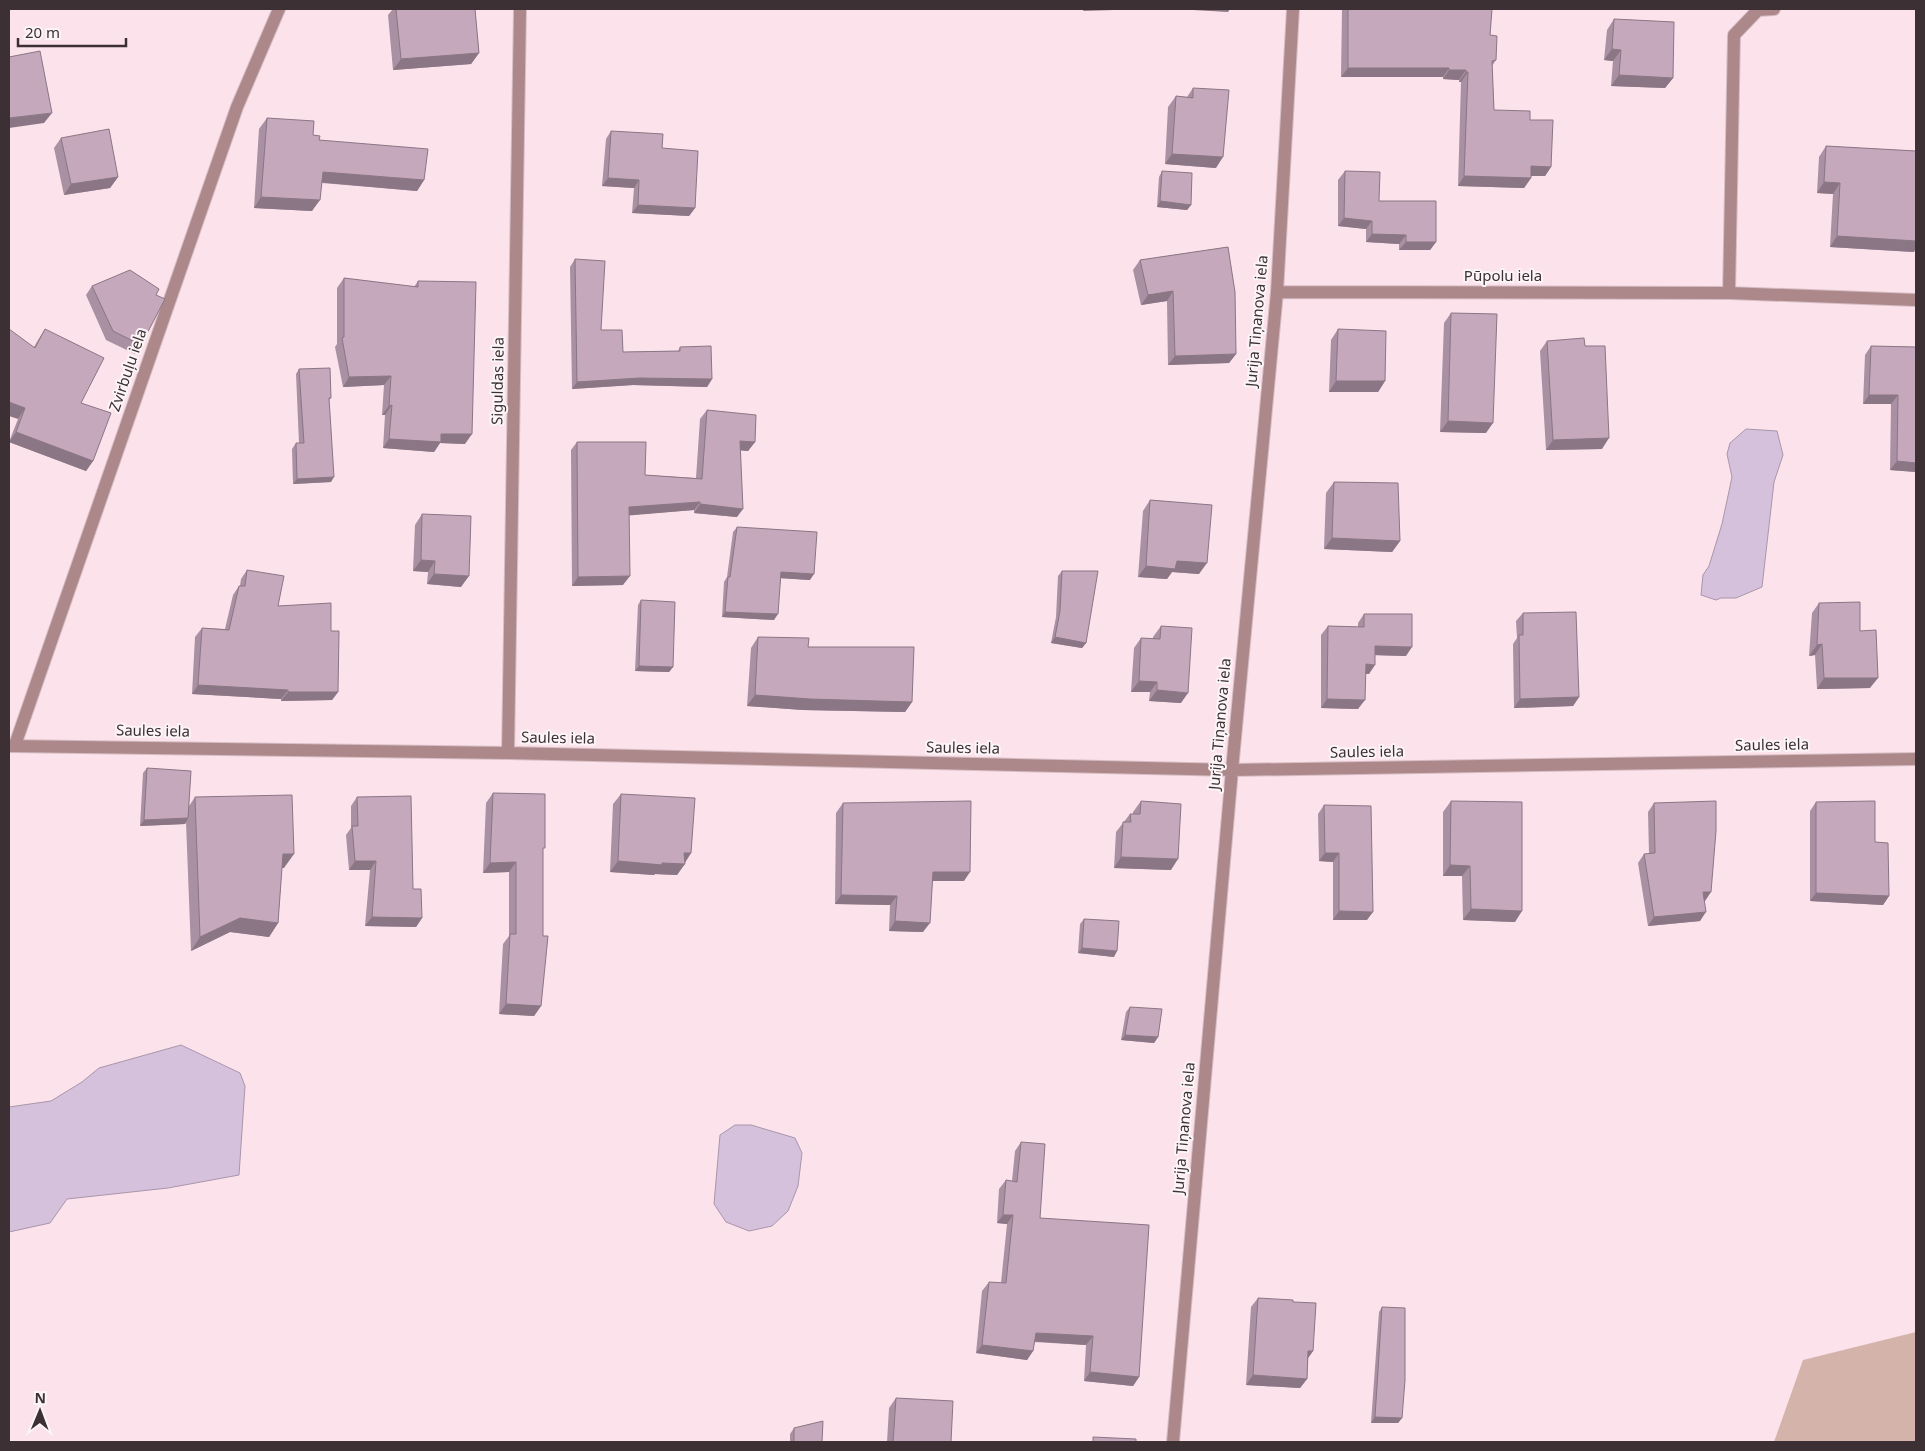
<svg xmlns="http://www.w3.org/2000/svg" width="1925" height="1451" viewBox="0 0 1925 1451" font-family="'Noto Sans',sans-serif">
  <style>
    .green { fill: #d4b3ab }
    .water { fill: #d6c1dc; stroke: #a896aa }
    .lines { fill: none; stroke-linecap: round; stroke-linejoin: round }
    .minor-casing { stroke: #d6bec6; stroke-width: 14 }
    .minor { stroke: #ad888a; stroke-width: 12 }
    .wall { fill: #a990a2 }
    .shaded-wall { fill: #8a7684 }
    .building { fill: #c5a8bc; stroke: #8a7684 }
    .labels { text-anchor: middle; stroke-width: 4; stroke-linejoin: round; paint-order: stroke }
    .street-label { font-size: 15px; fill: #3c3034; stroke: #fcf5f7 }
  </style>
  <rect width="100%" height="100%" fill="#fce2ea"/>
  <path class="green" d="M 1916,1332 L 1916,1442 L 1774,1442 L 1803,1360 Z"/>
  <path class="water" d="M 1746,429 L 1777,431 L 1783,455 L 1774,482 L 1762,587 L 1736,598 L 1721,598 L 1716,600 L 1701,595 L 1703,575 L 1709,566 L 1722,524 L 1732,477 L 1727,454 L 1730,443 Z
    M 181,1045 L 240,1073 L 245,1086 L 239,1175 L 168,1188 L 67,1199 L 50,1223 L 9,1232 L 9,1107 L 51,1101 L 82,1082 L 99,1068 Z
    M 735,1125 L 751,1125 L 795,1138 L 802,1153 L 798,1186 L 788,1211 L 772,1226 L 749,1231 L 726,1222 L 714,1204 L 720,1135 Z"/>
  <g class="lines">
    <g class="minor-casing">
      <path id="minor" d="M 1277,292 L 1729,293 L 1916,300
        M 1729,293 L 1734,35 L 1758,10 L 1774,9
        M 15,745 L 237,107 L 279,9
        M 9,746 L 508,753 L 1232,770 L 1916,759
        M 508,753 L 520,9
        M 1173,1442 L 1232,770 L 1277,292 L 1293,9"/>
    </g>
    <use href="#minor" class="minor"/>
  </g>
  <path class="wall" d="M 393,9 L 475,9 L 479,53 L 471,64 L 393,70 L 388,15 Z
    M 1342,9 L 1492,9 L 1490,35 L 1496,60 L 1492,66 L 1494,110 L 1530,120 L 1551,167 L 1545,176 L 1531,176 L 1531,178 L 1524,188 L 1458,186 L 1461,82 L 1459,82 L 1459,80 L 1443,79 L 1443,77 L 1341,77 Z
    M 1614,19 L 1673,78 L 1665,88 L 1611,86 L 1613,61 L 1604,60 L 1607,30 Z
    M 1193,88 L 1216,168 L 1165,164 L 1168,107 L 1176,96 L 1187,97 Z
    M 267,118 L 313,135 L 319,140 L 424,180 L 417,191 L 322,183 L 312,211 L 254,208 L 259,129 Z
    M 611,131 L 662,148 L 695,208 L 689,216 L 632,213 L 634,188 L 602,186 L 606,139 Z
    M 61,138 L 118,177 L 110,188 L 64,195 L 54,148 Z
    M 1826,146 L 1916,151 L 1916,248 L 1914,252 L 1830,247 L 1833,194 L 1817,193 L 1819,157 Z
    M 1162,171 L 1191,205 L 1187,210 L 1157,207 L 1159,177 Z
    M 1345,171 L 1379,201 L 1436,242 L 1430,250 L 1399,250 L 1399,244 L 1366,242 L 1366,229 L 1338,226 L 1338,180 Z
    M 1228,247 L 1236,354 L 1229,363 L 1168,365 L 1167,301 L 1141,305 L 1133,270 L 1140,260 Z
    M 575,259 L 601,330 L 623,352 L 678,351 L 680,347 L 712,379 L 707,387 L 633,385 L 572,389 L 570,267 Z
    M 344,278 L 414,287 L 418,281 L 465,444 L 440,443 L 434,452 L 383,448 L 385,415 L 382,415 L 384,385 L 343,387 L 335,347 L 337,344 L 337,288 Z
    M 92,286 L 156,295 L 141,345 L 135,354 L 106,340 L 86,295 Z
    M 1451,313 L 1486,433 L 1440,432 L 1444,323 Z
    M 45,329 L 81,403 L 93,461 L 86,471 L 9,442 L 18,419 L 34,347 L 38,340 Z
    M 1338,329 L 1385,381 L 1378,392 L 1329,392 L 1331,340 Z
    M 1547,341 L 1585,346 L 1602,449 L 1546,450 L 1540,351 Z
    M 1871,346 L 1916,347 L 1916,472 L 1890,470 L 1891,404 L 1863,404 L 1865,355 Z
    M 299,369 L 331,398 L 329,400 L 331,482 L 293,484 L 292,449 L 296,443 L 299,443 L 296,374 Z
    M 707,410 L 755,442 L 748,451 L 741,450 L 737,517 L 694,513 L 694,510 L 629,515 L 623,585 L 572,586 L 571,450 L 577,442 L 645,475 L 696,478 L 700,419 Z
    M 1334,482 L 1400,541 L 1392,552 L 1324,549 L 1326,493 Z
    M 1150,500 L 1199,574 L 1172,572 L 1167,579 L 1138,577 L 1143,511 Z
    M 422,514 L 461,587 L 427,584 L 428,572 L 413,571 L 415,525 Z
    M 737,527 L 810,580 L 781,578 L 774,620 L 722,617 L 724,582 L 727,577 L 733,532 Z
    M 247,570 L 278,606 L 331,631 L 338,692 L 332,700 L 281,701 L 281,699 L 192,694 L 195,637 L 202,628 L 225,629 L 233,595 L 239,586 L 240,586 L 241,579 Z
    M 1062,571 L 1086,643 L 1082,648 L 1051,643 L 1056,617 L 1058,576 Z
    M 641,600 L 673,667 L 669,672 L 635,671 L 638,605 Z
    M 1819,603 L 1860,631 L 1870,688 L 1817,689 L 1815,655 L 1809,656 L 1812,613 Z
    M 1523,613 L 1579,697 L 1573,706 L 1514,708 L 1513,644 L 1517,638 L 1516,621 Z
    M 1364,614 L 1406,656 L 1375,655 L 1369,674 L 1365,674 L 1358,709 L 1321,708 L 1321,635 L 1328,626 L 1358,627 L 1358,623 Z
    M 1161,626 L 1181,703 L 1149,701 L 1150,692 L 1131,692 L 1134,648 L 1141,638 L 1153,639 L 1153,637 Z
    M 758,637 L 808,647 L 912,702 L 905,712 L 803,710 L 747,706 L 751,648 Z
    M 147,768 L 189,806 L 195,797 L 284,868 L 282,868 L 278,923 L 269,937 L 230,932 L 191,951 L 186,822 L 185,824 L 140,826 L 143,773 Z
    M 493,793 L 543,851 L 541,1006 L 534,1016 L 499,1014 L 503,944 L 509,936 L 509,872 L 483,873 L 486,803 Z
    M 621,794 L 691,853 L 677,875 L 655,874 L 654,875 L 610,872 L 613,804 Z
    M 357,797 L 413,889 L 422,918 L 416,927 L 365,926 L 370,870 L 349,870 L 346,835 L 351,828 L 351,806 Z
    M 1141,801 L 1171,870 L 1114,868 L 1116,832 L 1130,814 L 1133,814 L 1133,812 Z
    M 1451,801 L 1515,922 L 1463,920 L 1462,876 L 1443,876 L 1443,812 Z
    M 1816,802 L 1875,842 L 1889,896 L 1883,905 L 1810,901 L 1810,811 Z
    M 843,803 L 964,881 L 932,881 L 923,932 L 889,931 L 890,905 L 835,904 L 836,813 Z
    M 1654,803 L 1705,901 L 1704,901 L 1700,921 L 1648,926 L 1638,863 L 1644,854 L 1649,854 L 1648,812 Z
    M 1324,805 L 1367,920 L 1333,920 L 1333,862 L 1319,861 L 1318,814 Z
    M 1084,919 L 1114,957 L 1078,953 L 1080,924 Z
    M 1130,1007 L 1158,1037 L 1154,1043 L 1121,1040 L 1126,1012 Z
    M 1021,1142 L 1040,1218 L 1139,1377 L 1133,1386 L 1084,1381 L 1086,1345 L 1034,1342 L 1033,1351 L 1027,1360 L 976,1353 L 982,1291 L 989,1282 L 1001,1283 L 1007,1224 L 997,1223 L 999,1189 L 1006,1180 L 1012,1181 L 1015,1151 Z
    M 1258,1298 L 1293,1302 L 1313,1351 L 1308,1358 L 1307,1379 L 1300,1388 L 1246,1385 L 1251,1307 Z
    M 1382,1307 L 1402,1418 L 1398,1423 L 1371,1423 L 1379,1312 Z
    M 896,1398 L 951,1442 L 887,1442 L 889,1408 Z
    M 794,1428 L 822,1442 L 790,1442 L 790,1434 Z"/>
  <path class="shaded-wall" d="M 1084,9 L 1116,9 L 1114,10 L 1083,11 Z
    M 1175,9 L 1230,9 L 1228,12 Z
    M 1612,49 L 1621,50 L 1613,61 L 1604,60 Z
    M 479,53 L 471,64 L 393,70 L 401,59 Z
    M 1348,68 L 1449,68 L 1443,77 L 1341,77 Z
    M 1449,70 L 1466,70 L 1459,80 L 1443,79 Z
    M 1466,72 L 1468,72 L 1461,82 L 1459,82 Z
    M 1619,75 L 1673,78 L 1665,88 L 1611,86 Z
    M 52,113 L 44,123 L 9,128 L 9,118 Z
    M 1172,154 L 1223,157 L 1216,168 L 1165,164 Z
    M 1531,166 L 1551,167 L 1545,176 L 1525,176 Z
    M 323,172 L 424,180 L 417,191 L 316,182 Z
    M 1464,176 L 1531,178 L 1524,188 L 1458,186 Z
    M 118,177 L 110,188 L 64,195 L 71,184 Z
    M 608,178 L 639,180 L 634,188 L 602,186 Z
    M 1824,182 L 1840,183 L 1833,194 L 1817,193 Z
    M 261,197 L 320,200 L 312,211 L 254,208 Z
    M 1160,201 L 1191,205 L 1187,210 L 1157,207 Z
    M 638,205 L 695,208 L 689,216 L 632,213 Z
    M 1344,218 L 1372,221 L 1366,229 L 1338,226 Z
    M 1372,234 L 1406,235 L 1399,244 L 1366,242 Z
    M 1837,236 L 1916,241 L 1916,248 L 1914,252 L 1830,247 Z
    M 1406,242 L 1436,242 L 1430,250 L 1399,250 Z
    M 1173,291 L 1167,301 L 1141,305 L 1148,295 Z
    M 1236,354 L 1229,363 L 1168,365 L 1175,356 Z
    M 391,376 L 384,385 L 343,387 L 349,377 Z
    M 639,378 L 712,379 L 707,387 L 633,385 L 572,389 L 577,382 Z
    M 1336,381 L 1385,381 L 1378,392 L 1329,392 Z
    M 1869,395 L 1898,395 L 1891,404 L 1863,404 Z
    M 9,402 L 25,408 L 18,419 L 9,416 Z
    M 392,405 L 385,415 L 382,415 L 389,406 Z
    M 1448,421 L 1493,423 L 1486,433 L 1440,432 Z
    M 16,432 L 93,461 L 86,471 L 9,442 Z
    M 441,434 L 472,434 L 465,444 L 440,443 L 434,452 L 383,448 L 389,439 Z
    M 1609,438 L 1602,449 L 1546,450 L 1553,440 Z
    M 740,441 L 755,442 L 748,451 L 734,450 Z
    M 1897,461 L 1916,463 L 1916,472 L 1890,470 Z
    M 334,477 L 331,482 L 293,484 L 297,479 Z
    M 700,502 L 694,510 L 623,516 L 629,507 Z
    M 700,504 L 743,509 L 737,517 L 694,513 Z
    M 1332,538 L 1400,541 L 1392,552 L 1324,549 Z
    M 421,560 L 435,561 L 428,572 L 413,571 Z
    M 1177,561 L 1207,563 L 1199,574 L 1172,572 L 1167,579 L 1138,577 L 1146,566 Z
    M 781,572 L 814,574 L 810,580 L 777,578 Z
    M 434,574 L 469,576 L 461,587 L 427,584 Z
    M 630,576 L 623,585 L 572,586 L 578,577 Z
    M 725,612 L 778,614 L 774,620 L 722,617 Z
    M 1055,637 L 1086,643 L 1082,648 L 1051,643 Z
    M 1822,644 L 1815,655 L 1809,656 L 1817,645 Z
    M 1375,646 L 1412,647 L 1406,656 L 1369,655 Z
    M 1366,664 L 1375,665 L 1369,674 L 1359,673 Z
    M 639,666 L 673,667 L 669,672 L 635,671 Z
    M 1824,678 L 1878,678 L 1870,688 L 1817,689 Z
    M 1139,681 L 1157,682 L 1150,692 L 1131,692 Z
    M 198,685 L 288,690 L 281,699 L 192,694 Z
    M 1157,690 L 1188,693 L 1181,703 L 1149,701 Z
    M 288,692 L 338,692 L 332,700 L 281,701 Z
    M 755,695 L 912,702 L 905,712 L 803,710 L 747,706 Z
    M 1579,697 L 1573,706 L 1514,708 L 1520,699 Z
    M 1327,699 L 1365,700 L 1358,709 L 1321,708 Z
    M 188,818 L 185,824 L 140,826 L 144,820 Z
    M 684,853 L 691,853 L 684,864 Z
    M 1325,853 L 1339,853 L 1333,862 L 1319,861 Z
    M 283,854 L 294,854 L 284,868 L 274,868 Z
    M 1121,857 L 1178,859 L 1171,870 L 1114,868 Z
    M 355,861 L 376,861 L 370,870 L 349,870 Z
    M 618,861 L 685,864 L 677,875 L 655,874 L 654,875 L 610,872 Z
    M 516,862 L 509,872 L 483,873 L 490,863 Z
    M 1450,865 L 1470,866 L 1462,876 L 1443,876 Z
    M 933,872 L 970,872 L 964,881 L 926,881 Z
    M 1703,892 L 1711,892 L 1705,901 L 1697,901 Z
    M 1816,893 L 1889,896 L 1883,905 L 1810,901 Z
    M 841,895 L 897,896 L 890,905 L 835,904 Z
    M 1471,909 L 1522,911 L 1515,922 L 1463,920 Z
    M 1339,911 L 1373,912 L 1367,920 L 1333,920 Z
    M 1706,912 L 1700,921 L 1648,926 L 1654,917 Z
    M 372,917 L 422,918 L 416,927 L 365,926 Z
    M 240,918 L 278,923 L 269,937 L 230,932 L 191,951 L 200,937 Z
    M 895,921 L 930,923 L 923,932 L 889,931 Z
    M 1082,948 L 1117,951 L 1114,957 L 1078,953 Z
    M 506,1004 L 541,1006 L 534,1016 L 499,1014 Z
    M 1125,1035 L 1158,1037 L 1154,1043 L 1121,1040 Z
    M 1003,1215 L 1013,1215 L 1007,1224 L 997,1223 Z
    M 1036,1333 L 1093,1336 L 1086,1345 L 1029,1341 Z
    M 982,1345 L 1033,1351 L 1027,1360 L 976,1353 Z
    M 1308,1351 L 1313,1351 L 1306,1361 Z
    M 1090,1372 L 1139,1377 L 1133,1386 L 1084,1381 Z
    M 1253,1375 L 1307,1379 L 1300,1388 L 1246,1385 Z
    M 1375,1417 L 1402,1418 L 1398,1423 L 1371,1423 Z"/>
  <path class="building" d="M 396,9 L 475,9 L 479,53 L 401,59 Z
    M 1348,9 L 1492,9 L 1490,35 L 1497,36 L 1496,60 L 1492,61 L 1494,110 L 1530,111 L 1530,120 L 1553,120 L 1551,167 L 1531,166 L 1531,178 L 1464,176 L 1468,72 L 1466,72 L 1466,70 L 1449,70 L 1449,68 L 1348,68 Z
    M 1614,19 L 1674,22 L 1673,78 L 1619,75 L 1621,50 L 1612,49 Z
    M 40,51 L 52,113 L 9,118 L 9,57 Z
    M 1193,88 L 1229,90 L 1223,157 L 1172,154 L 1176,96 L 1193,98 Z
    M 267,118 L 314,121 L 313,135 L 320,136 L 319,140 L 428,149 L 424,180 L 323,172 L 320,200 L 261,197 Z
    M 109,129 L 118,177 L 71,184 L 61,138 Z
    M 611,131 L 663,134 L 662,148 L 698,151 L 695,208 L 638,205 L 639,180 L 608,178 Z
    M 1826,146 L 1916,151 L 1916,241 L 1837,236 L 1840,183 L 1824,182 Z
    M 1162,171 L 1192,173 L 1191,205 L 1160,201 Z
    M 1345,171 L 1380,172 L 1379,201 L 1436,201 L 1436,242 L 1406,242 L 1406,235 L 1372,234 L 1372,221 L 1344,218 Z
    M 1228,247 L 1235,292 L 1236,354 L 1175,356 L 1173,291 L 1148,295 L 1140,260 Z
    M 575,259 L 605,261 L 601,330 L 622,330 L 623,352 L 680,351 L 680,347 L 711,346 L 712,379 L 639,378 L 577,382 Z
    M 130,270 L 159,289 L 156,295 L 165,299 L 141,345 L 113,331 L 92,286 Z
    M 344,278 L 418,287 L 418,281 L 476,282 L 472,434 L 441,434 L 441,442 L 389,439 L 392,405 L 389,406 L 391,376 L 349,377 L 342,338 L 344,337 Z
    M 1451,313 L 1497,314 L 1493,423 L 1448,421 Z
    M 9,329 L 35,348 L 45,329 L 104,358 L 81,403 L 111,413 L 93,461 L 16,432 L 25,408 L 9,402 Z
    M 1338,329 L 1386,331 L 1385,381 L 1336,381 Z
    M 1584,338 L 1585,346 L 1605,346 L 1609,438 L 1553,440 L 1547,341 Z
    M 1871,346 L 1916,347 L 1916,463 L 1897,461 L 1898,395 L 1869,395 Z
    M 330,368 L 331,398 L 329,398 L 334,477 L 297,479 L 296,443 L 304,443 L 299,369 Z
    M 707,410 L 756,415 L 755,442 L 740,441 L 743,509 L 700,504 L 700,502 L 629,507 L 630,576 L 578,577 L 577,442 L 646,442 L 645,475 L 702,479 Z
    M 1334,482 L 1398,483 L 1400,541 L 1332,538 Z
    M 1150,500 L 1212,505 L 1207,563 L 1177,561 L 1175,569 L 1146,566 Z
    M 422,514 L 471,516 L 469,576 L 434,574 L 435,561 L 421,560 Z
    M 737,527 L 817,532 L 814,574 L 781,572 L 778,614 L 725,612 L 728,577 L 730,577 Z
    M 247,570 L 284,576 L 278,606 L 331,603 L 331,631 L 339,631 L 338,692 L 288,692 L 288,690 L 198,685 L 202,628 L 229,630 L 239,586 L 245,586 Z
    M 1062,571 L 1098,571 L 1086,643 L 1055,637 L 1060,611 Z
    M 641,600 L 675,602 L 673,667 L 639,666 Z
    M 1860,602 L 1860,631 L 1876,630 L 1878,678 L 1824,678 L 1822,644 L 1817,645 L 1819,603 Z
    M 1576,612 L 1579,697 L 1520,699 L 1519,635 L 1523,635 L 1523,613 Z
    M 1364,614 L 1412,614 L 1412,647 L 1375,646 L 1375,665 L 1366,664 L 1365,700 L 1327,699 L 1328,626 L 1364,627 Z
    M 1161,626 L 1192,628 L 1188,693 L 1157,690 L 1157,682 L 1139,681 L 1141,638 L 1160,639 Z
    M 758,637 L 809,638 L 808,647 L 914,647 L 912,702 L 810,699 L 755,695 Z
    M 147,768 L 191,771 L 188,818 L 144,820 Z
    M 493,793 L 545,794 L 545,848 L 543,848 L 543,936 L 548,936 L 541,1006 L 506,1004 L 510,934 L 516,934 L 516,862 L 490,863 Z
    M 621,794 L 695,798 L 691,853 L 684,853 L 685,864 L 662,863 L 662,865 L 618,861 Z
    M 292,795 L 294,854 L 283,854 L 278,923 L 240,918 L 200,937 L 195,797 Z
    M 411,796 L 413,889 L 421,889 L 422,918 L 372,917 L 376,861 L 355,861 L 352,826 L 358,826 L 357,797 Z
    M 971,801 L 970,872 L 933,872 L 930,923 L 895,921 L 897,896 L 841,895 L 843,803 Z
    M 1141,801 L 1181,804 L 1178,859 L 1121,857 L 1123,822 L 1131,822 L 1130,814 L 1140,814 Z
    M 1451,801 L 1522,802 L 1522,911 L 1471,909 L 1470,866 L 1450,865 Z
    M 1716,801 L 1716,831 L 1711,892 L 1703,892 L 1706,912 L 1654,917 L 1644,854 L 1655,853 L 1654,803 Z
    M 1875,801 L 1875,842 L 1888,843 L 1889,896 L 1816,893 L 1816,802 Z
    M 1324,805 L 1371,806 L 1373,912 L 1339,911 L 1339,853 L 1325,853 Z
    M 1084,919 L 1119,921 L 1117,951 L 1082,948 Z
    M 1130,1007 L 1162,1009 L 1158,1037 L 1125,1035 Z
    M 1021,1142 L 1045,1144 L 1040,1218 L 1149,1225 L 1139,1377 L 1090,1372 L 1093,1336 L 1036,1333 L 1033,1351 L 982,1345 L 989,1282 L 1006,1283 L 1013,1215 L 1003,1215 L 1006,1180 L 1017,1182 Z
    M 1258,1298 L 1293,1300 L 1293,1302 L 1316,1303 L 1313,1351 L 1308,1351 L 1307,1379 L 1253,1375 Z
    M 1382,1307 L 1405,1308 L 1405,1380 L 1402,1418 L 1375,1417 Z
    M 896,1398 L 953,1401 L 951,1442 L 893,1442 Z
    M 823,1421 L 822,1442 L 794,1442 L 794,1428 Z
    M 1093,1437 L 1136,1439 L 1136,1442 L 1093,1442 Z"/>
  <g class="labels">
    <g class="street-label">
      <text x="1503" y="281">Pūpolu iela</text>
      <text transform="translate(1257 321) rotate(-85)" y="5">Jurija Tiņanova iela</text>
      <text transform="translate(128 370) rotate(-71)" y="5">Zvirbuļu iela</text>
      <text transform="translate(498 381) rotate(-89)" y="5">Siguldas iela</text>
      <text transform="translate(1220 724) rotate(-85)" y="5">Jurija Tiņanova iela</text>
      <text transform="translate(153 731) rotate(1)" y="5">Saules iela</text>
      <text transform="translate(558 738) rotate(1)" y="5">Saules iela</text>
      <text transform="translate(1772 745) rotate(-1)" y="5">Saules iela</text>
      <text transform="translate(963 748) rotate(1)" y="5">Saules iela</text>
      <text transform="translate(1367 752) rotate(-1)" y="5">Saules iela</text>
      <text transform="translate(1184 1128) rotate(-85)" y="5">Jurija Tiņanova iela</text>
    </g>
  </g>
  <rect width="1925" height="1451" fill="none" stroke="#3c3034" stroke-width="20"/>
  <g transform="translate(40 1411) rotate(1)" stroke="#fcf5f7" stroke-width="4" paint-order="stroke">
  <path d="M0-4L9 19L0 12L-9 19Z" fill="#3c3034"/>
  <text y="-8" font-size="14" font-weight="bold" text-anchor="middle" fill="#3c3034">N</text>
  </g>
  <path d="M18 38v8h108v-8" fill="none" stroke="#3c3034" stroke-width="2.5"/>
  <text x="25" y="38" font-size="15" fill="#3c3034" stroke="#fcf5f7" stroke-width="4" paint-order="stroke">20 m</text>
</svg>
